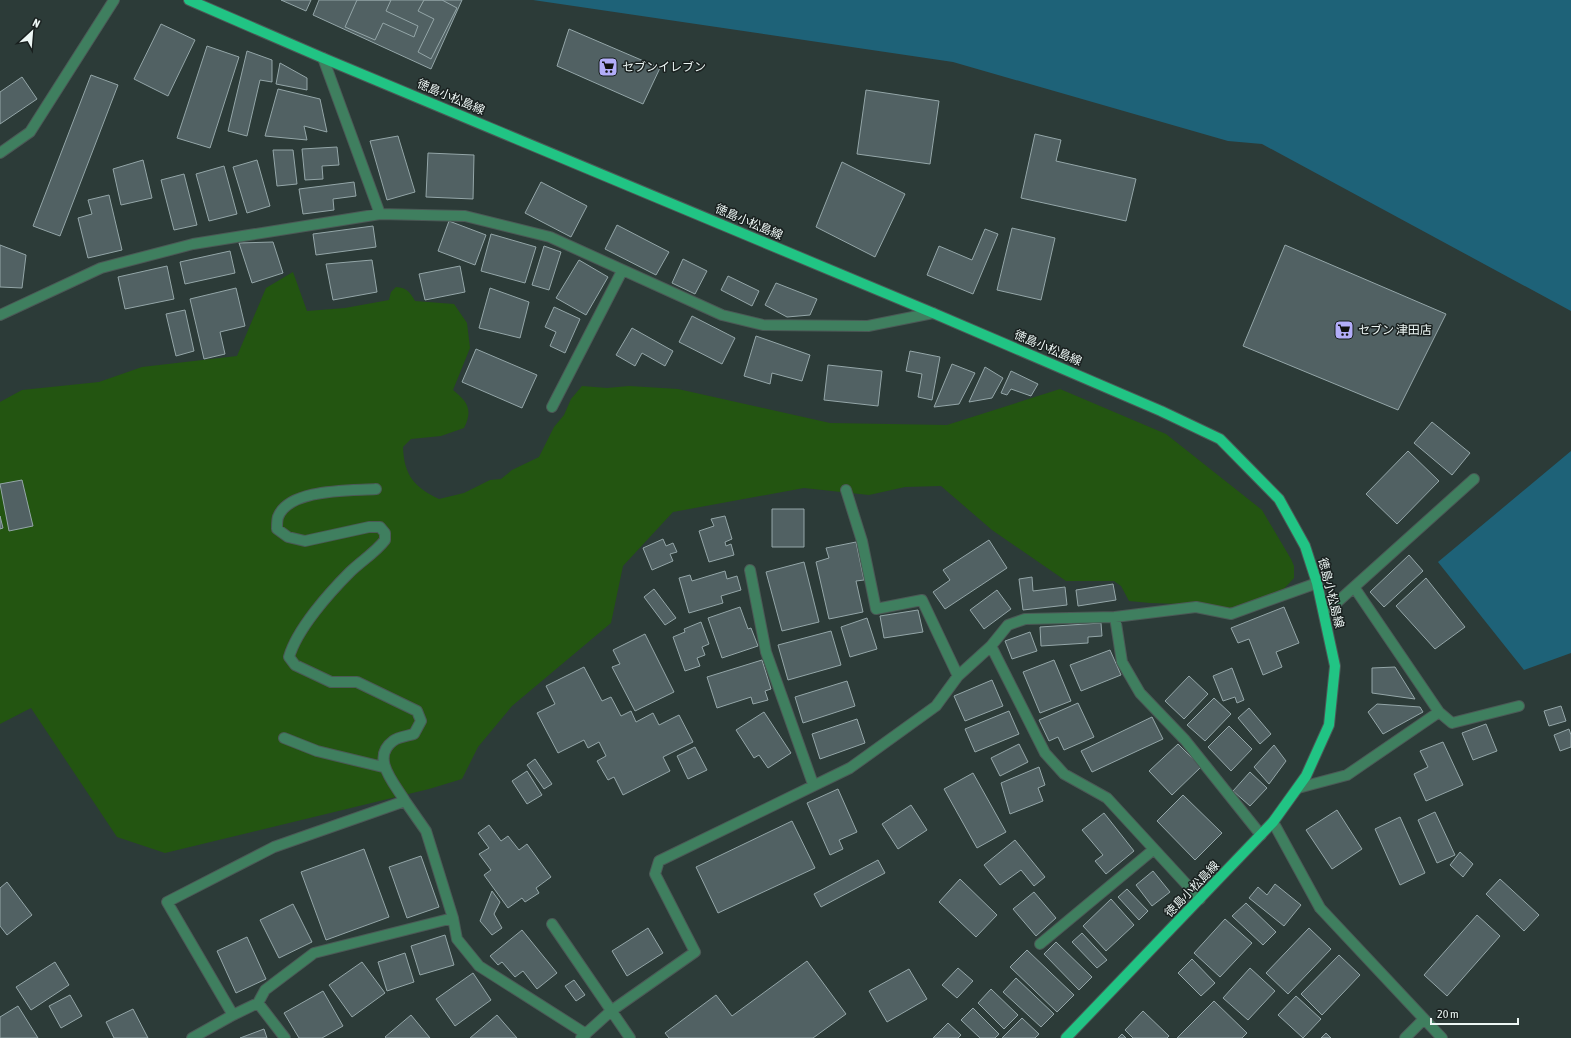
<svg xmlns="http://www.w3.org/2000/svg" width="1571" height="1038" viewBox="0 0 1571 1038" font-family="'Asap Condensed','Noto Sans JP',sans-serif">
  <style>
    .green { fill: #235511 }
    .water { fill: #1e6278 }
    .building { fill: #516163; stroke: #94a6a8 }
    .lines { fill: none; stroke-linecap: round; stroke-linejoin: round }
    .minor-casing { stroke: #4b5956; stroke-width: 12 }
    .major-casing { stroke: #4b5956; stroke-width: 12 }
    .minor { stroke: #3f7f5f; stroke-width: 10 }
    .major { stroke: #21c484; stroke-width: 10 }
    .labels { text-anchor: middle; stroke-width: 3; stroke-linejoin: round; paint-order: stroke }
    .poi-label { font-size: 12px; fill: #edf7f5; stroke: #19201f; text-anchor: start }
    .street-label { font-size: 12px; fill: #edf7f5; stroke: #19201f }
  </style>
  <rect width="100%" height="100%" fill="#2c3b38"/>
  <path class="green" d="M 293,272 L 307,311 L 345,308 L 389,300 L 391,292 L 396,287 C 407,288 410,292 415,301 L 454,304 L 467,323 L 470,348 L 453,390 C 468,402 473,410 464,428 L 441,436 L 411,439 L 403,447 C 404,475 414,487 439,499 L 464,493 L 490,480 L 501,479 L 512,470 L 539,457 L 554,427 L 564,415 L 571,399 L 582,386 L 607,388 L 629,386 L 678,389 L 830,423 L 947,425 L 1060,389 L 1166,434 L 1262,510 L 1291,559 L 1294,566 L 1294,578 L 1282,591 L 1230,608 L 1210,605 L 1150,603 L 1129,601 L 1121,586 L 1114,581 L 1066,581 L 992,530 L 941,486 L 905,487 L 869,495 L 804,488 L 673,512 L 623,566 L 611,623 L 512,706 L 478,747 L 462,779 L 429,789 L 165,853 L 117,837 L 31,708 L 0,724 L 0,402 L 22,390 L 99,382 L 142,367 L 237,356 L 266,288 Z"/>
  <path class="water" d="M 533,0 L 1571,0 L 1571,311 L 1262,144 L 1228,141 L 953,62 Z
    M 1571,451 L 1571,653 L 1524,670 L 1438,562 Z"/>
  <path class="building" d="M 281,0 L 311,0 L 306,11 Z
    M 319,0 L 462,0 L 431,69 L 313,15 Z
    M 357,0 L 391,0 L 386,11 L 418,26 L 414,37 L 383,23 L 375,40 L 345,27 Z
    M 424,0 L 442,0 L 457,8 L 431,59 L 418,52 L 434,19 L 418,11 Z
    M 161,24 L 195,40 L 168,96 L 134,79 Z
    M 569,29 L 660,68 L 643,104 L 557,66 Z
    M 207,46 L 239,57 L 210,148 L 177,138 Z
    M 247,51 L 272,60 L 272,82 L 260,80 L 247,136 L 228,131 Z
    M 280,63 L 307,78 L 307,90 L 276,84 Z
    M 91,75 L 118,85 L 60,236 L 33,226 Z
    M 22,77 L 37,99 L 0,124 L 0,92 Z
    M 278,89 L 320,99 L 327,132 L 304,126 L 307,140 L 265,136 Z
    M 866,90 L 939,101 L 930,164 L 857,154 Z
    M 1035,134 L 1061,140 L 1056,161 L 1136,179 L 1126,221 L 1021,198 Z
    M 398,136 L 415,192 L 387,200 L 370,141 Z
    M 337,147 L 339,165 L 322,166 L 323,179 L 305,180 L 302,149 Z
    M 273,150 L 293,150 L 297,184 L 277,186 Z
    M 428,153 L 474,155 L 473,199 L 426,197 Z
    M 143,160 L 152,198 L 121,205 L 113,169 Z
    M 257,160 L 270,206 L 247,213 L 233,167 Z
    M 842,162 L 905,194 L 875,257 L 816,227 Z
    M 224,166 L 237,214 L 209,221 L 196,174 Z
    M 184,174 L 197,225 L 174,230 L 161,180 Z
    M 354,182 L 356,196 L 333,199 L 334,210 L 303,214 L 299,189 Z
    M 541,182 L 587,206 L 571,237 L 525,213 Z
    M 109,195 L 122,250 L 88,258 L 78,218 L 92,214 L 88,200 Z
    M 449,221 L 486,235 L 475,265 L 438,251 Z
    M 617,225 L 669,252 L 656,275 L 605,249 Z
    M 373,226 L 376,247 L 316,255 L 313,234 Z
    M 1012,228 L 1055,238 L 1041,300 L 997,290 Z
    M 985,229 L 998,234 L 973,294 L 927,275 L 939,246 L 972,260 Z
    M 491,234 L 536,247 L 525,283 L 481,271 Z
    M 273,242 L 283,273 L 252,283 L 239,243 Z
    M 0,245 L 26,255 L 22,288 L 0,287 Z
    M 1285,245 L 1446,314 L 1398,410 L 1243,346 Z
    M 544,246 L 561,252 L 549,290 L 532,285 Z
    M 230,251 L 235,273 L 185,284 L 180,262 Z
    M 683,259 L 707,271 L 695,294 L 672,283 Z
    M 372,260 L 377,292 L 333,300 L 326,264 Z
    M 579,260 L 608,277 L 586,315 L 556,298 Z
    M 167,266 L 174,299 L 125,309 L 118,277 Z
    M 460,266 L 465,292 L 425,300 L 419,274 Z
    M 728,276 L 759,291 L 752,306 L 721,290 Z
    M 776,283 L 817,299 L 810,315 L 787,317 L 765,305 Z
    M 236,288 L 245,326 L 220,332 L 225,354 L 204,359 L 190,299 Z
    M 490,288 L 529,302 L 520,338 L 479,328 Z
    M 554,307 L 580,319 L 565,353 L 550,346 L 556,332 L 545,327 Z
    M 185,310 L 194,351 L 176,356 L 166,314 Z
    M 692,316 L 735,338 L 722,364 L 679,342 Z
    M 632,328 L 673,351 L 665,366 L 642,353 L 635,366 L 616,355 Z
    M 756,336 L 810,355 L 802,381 L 772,373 L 770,384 L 744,376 Z
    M 476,349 L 537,375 L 522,408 L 462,382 Z
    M 910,351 L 940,357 L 932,400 L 918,397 L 922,374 L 906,371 Z
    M 952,364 L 975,373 L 959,404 L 934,407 Z
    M 828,365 L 882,371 L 878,406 L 824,400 Z
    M 985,367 L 1003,378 L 992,398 L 969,402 Z
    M 1011,371 L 1038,384 L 1031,396 L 1011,389 L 1007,395 L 1001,393 Z
    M 1432,422 L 1470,453 L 1452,475 L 1414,443 Z
    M 1408,451 L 1439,481 L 1397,524 L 1366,494 Z
    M 22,480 L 33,526 L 9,531 L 0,484 Z
    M 772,509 L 804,509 L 804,547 L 772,547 Z
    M 0,516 L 3,528 L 0,529 Z
    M 725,516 L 732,539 L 725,542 L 726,546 L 731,544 L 734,555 L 709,562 L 699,531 L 714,526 L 711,519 Z
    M 663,539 L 666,546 L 673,543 L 677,552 L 670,554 L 673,561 L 652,570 L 643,548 Z
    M 989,540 L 1007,568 L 945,609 L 933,592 L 950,580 L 943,570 Z
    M 856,542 L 864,580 L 856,581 L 863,612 L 829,619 L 816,562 L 829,558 L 826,548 Z
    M 1409,555 L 1423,571 L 1384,607 L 1370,592 Z
    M 804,562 L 819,622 L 782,631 L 766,572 Z
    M 725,571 L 727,579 L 737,576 L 741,590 L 721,596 L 723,603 L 689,613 L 679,578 L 690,575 L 692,581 Z
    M 1032,577 L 1033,591 L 1065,587 L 1067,605 L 1023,610 L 1019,579 Z
    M 1426,578 L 1465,627 L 1435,649 L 1396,606 Z
    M 1113,584 L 1116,600 L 1078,606 L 1076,590 Z
    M 654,589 L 676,618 L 665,625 L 644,597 Z
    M 997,590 L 1011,609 L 984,629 L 970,610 Z
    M 740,607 L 748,629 L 751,628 L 758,646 L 722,658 L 708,618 Z
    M 1284,607 L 1299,643 L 1276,652 L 1282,667 L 1263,675 L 1249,639 L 1238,643 L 1231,628 Z
    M 918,610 L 923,632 L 884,638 L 880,616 Z
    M 867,618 L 877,649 L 850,657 L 841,627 Z
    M 701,622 L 709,644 L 702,647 L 705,655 L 697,658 L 700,666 L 685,671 L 673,637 L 685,632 L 684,629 Z
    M 1101,623 L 1102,636 L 1088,637 L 1088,643 L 1041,646 L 1040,627 Z
    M 831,631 L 841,665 L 788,680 L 778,645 Z
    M 1030,632 L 1037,651 L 1012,659 L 1005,641 Z
    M 645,634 L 674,692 L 635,711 L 612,667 L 620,664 L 613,650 Z
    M 1110,650 L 1121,675 L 1081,691 L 1070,665 Z
    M 762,660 L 771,689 L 765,691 L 768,700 L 753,704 L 751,697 L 717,708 L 707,677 Z
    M 1054,660 L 1071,701 L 1040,713 L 1023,672 Z
    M 584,667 L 602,701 L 611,697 L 621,716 L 631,711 L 636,722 L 653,713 L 659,725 L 679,715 L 693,742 L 663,757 L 670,771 L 623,795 L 614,777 L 608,780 L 597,761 L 606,756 L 599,742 L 588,748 L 584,740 L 558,753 L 537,713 L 555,704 L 546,686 Z
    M 1395,667 L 1415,699 L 1372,693 L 1372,668 Z
    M 1232,668 L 1244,700 L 1237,703 L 1235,697 L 1223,701 L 1213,676 Z
    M 1189,676 L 1208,694 L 1184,719 L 1165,701 Z
    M 992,680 L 1003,706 L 965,721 L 954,696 Z
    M 847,681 L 855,706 L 803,723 L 795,697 Z
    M 1214,698 L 1231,714 L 1205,741 L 1187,725 Z
    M 1078,703 L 1094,737 L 1064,750 L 1058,737 L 1049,741 L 1039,720 Z
    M 1377,704 L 1420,707 L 1423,712 L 1383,734 L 1368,712 Z
    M 1561,706 L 1566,721 L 1549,726 L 1544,711 Z
    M 1249,708 L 1271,734 L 1260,744 L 1238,718 Z
    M 1009,711 L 1019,734 L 975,752 L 965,729 Z
    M 764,712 L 791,753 L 768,768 L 759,755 L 754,758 L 736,730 Z
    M 1152,717 L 1163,739 L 1092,772 L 1081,751 Z
    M 857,719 L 865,743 L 820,759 L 812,734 Z
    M 1486,724 L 1497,751 L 1473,760 L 1462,733 Z
    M 1229,726 L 1252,749 L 1231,771 L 1208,747 Z
    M 1569,729 L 1571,735 L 1571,747 L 1560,751 L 1554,735 Z
    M 1443,742 L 1463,785 L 1426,801 L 1414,774 L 1428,767 L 1420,751 Z
    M 1019,744 L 1028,762 L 1000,776 L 991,758 Z
    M 1178,744 L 1201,767 L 1172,795 L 1149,771 Z
    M 1274,745 L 1286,761 L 1269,784 L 1254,767 Z
    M 695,747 L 707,770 L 688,779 L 677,756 Z
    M 535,759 L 552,784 L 544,789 L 527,765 Z
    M 1039,767 L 1045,785 L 1038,788 L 1043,801 L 1010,814 L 1001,783 Z
    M 527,771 L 542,795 L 527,804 L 512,781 Z
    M 1250,772 L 1267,788 L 1250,806 L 1233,791 Z
    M 973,773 L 1006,832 L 977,848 L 944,789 Z
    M 838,789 L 857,832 L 839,840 L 843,849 L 830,855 L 807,803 Z
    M 1183,795 L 1222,833 L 1195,860 L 1157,821 Z
    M 911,805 L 927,830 L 898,849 L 882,824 Z
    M 1337,810 L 1362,849 L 1332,869 L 1306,830 Z
    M 1435,812 L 1455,855 L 1437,863 L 1418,820 Z
    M 1104,813 L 1134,851 L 1106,874 L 1095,861 L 1103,855 L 1082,830 Z
    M 1400,817 L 1425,873 L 1400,885 L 1375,829 Z
    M 792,821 L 815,868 L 718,913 L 696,867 Z
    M 489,825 L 501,841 L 508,836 L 519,850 L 527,844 L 551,877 L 536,888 L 539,893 L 525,902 L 522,898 L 508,908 L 484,875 L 491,870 L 479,854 L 489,848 L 478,833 Z
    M 1015,840 L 1045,877 L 1034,886 L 1021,870 L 1000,885 L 984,865 Z
    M 364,849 L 389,917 L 326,940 L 301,872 Z
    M 1460,852 L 1473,864 L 1463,877 L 1450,865 Z
    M 421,856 L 439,907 L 407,918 L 389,867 Z
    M 878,860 L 885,873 L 821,907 L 814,894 Z
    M 1153,871 L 1170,892 L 1152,906 L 1136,885 Z
    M 960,879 L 997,915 L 976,937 L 939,902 Z
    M 1500,879 L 1539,915 L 1524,931 L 1486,894 Z
    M 7,882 L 32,915 L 7,935 L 0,926 L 0,888 Z
    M 1275,884 L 1301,905 L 1284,926 L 1249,898 L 1258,887 L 1267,895 Z
    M 1127,889 L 1148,911 L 1139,920 L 1118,897 Z
    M 492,891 L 500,902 L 494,914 L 502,928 L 492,935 L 480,921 Z
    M 1034,892 L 1056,918 L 1036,936 L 1013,909 Z
    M 1111,899 L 1134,925 L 1106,951 L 1083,926 Z
    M 1246,903 L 1276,932 L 1263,945 L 1232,916 Z
    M 293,904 L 312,942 L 279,958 L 260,920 Z
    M 1477,915 L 1500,936 L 1447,996 L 1424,975 Z
    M 1225,919 L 1252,943 L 1220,977 L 1194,953 Z
    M 648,928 L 663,953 L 627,976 L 612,951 Z
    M 1309,928 L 1331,949 L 1288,994 L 1266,973 Z
    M 522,930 L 557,973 L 537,989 L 523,971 L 515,977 L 502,962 L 498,965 L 490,956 Z
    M 1082,933 L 1107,960 L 1097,968 L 1072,942 Z
    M 445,935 L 454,965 L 420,975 L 411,946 Z
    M 247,937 L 266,979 L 236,993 L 217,951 Z
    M 1056,942 L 1092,977 L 1079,990 L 1044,954 Z
    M 1027,950 L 1074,995 L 1057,1012 L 1010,967 Z
    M 405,953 L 414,982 L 387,991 L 378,962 Z
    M 1339,955 L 1360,975 L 1322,1015 L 1301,994 Z
    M 1192,959 L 1215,983 L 1201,996 L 1178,973 Z
    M 807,961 L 846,1014 L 813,1038 L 669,1038 L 665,1033 L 716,995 L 732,1016 Z
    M 55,962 L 69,985 L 31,1010 L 16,987 Z
    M 362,962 L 385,993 L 352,1017 L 329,985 Z
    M 958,968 L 973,981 L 957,998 L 942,985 Z
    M 1250,968 L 1275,991 L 1248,1020 L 1223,998 Z
    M 909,969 L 927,999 L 887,1022 L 869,991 Z
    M 473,973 L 491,1000 L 455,1026 L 436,999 Z
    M 1016,978 L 1054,1014 L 1041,1027 L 1003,992 Z
    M 574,980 L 585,995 L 576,1001 L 565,986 Z
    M 991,989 L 1018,1015 L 1004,1029 L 978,1003 Z
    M 323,991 L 343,1026 L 322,1038 L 299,1038 L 284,1013 Z
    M 70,995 L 82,1016 L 61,1028 L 49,1006 Z
    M 1296,996 L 1321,1019 L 1303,1038 L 1278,1015 Z
    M 1214,1001 L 1247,1033 L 1242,1038 L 1177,1038 Z
    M 18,1006 L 38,1038 L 0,1038 L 0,1017 Z
    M 973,1008 L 999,1034 L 995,1038 L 980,1038 L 961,1020 Z
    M 133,1009 L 148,1038 L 114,1038 L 106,1022 Z
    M 1143,1011 L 1169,1036 L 1167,1038 L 1133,1038 L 1125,1030 Z
    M 411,1015 L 430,1038 L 386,1038 L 385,1037 Z
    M 497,1015 L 517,1038 L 470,1038 Z
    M 1022,1018 L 1039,1034 L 1035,1038 L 1002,1038 Z
    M 948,1023 L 961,1035 L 958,1038 L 933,1038 Z
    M 264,1029 L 267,1038 L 240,1038 Z
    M 1326,1033 L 1331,1038 L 1321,1038 Z
    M 1122,1034 L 1126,1038 L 1118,1038 Z"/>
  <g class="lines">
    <g class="minor-casing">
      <path id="minor" d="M 323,58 L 380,214
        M 0,153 L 30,132 L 114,0
        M 0,315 L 101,268 L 193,244 L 380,214 L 465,216 L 550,237 L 722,315 L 763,325 L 868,326 L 933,313
        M 552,407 L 622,271
        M 376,489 C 351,491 289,488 278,517 C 277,520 277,526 277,529 L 288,537 L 305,541 L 369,527 L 380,527 L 385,533 L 385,540 C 375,553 361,561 350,572 C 329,593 297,629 289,657 L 295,665 L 331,682 L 357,682 L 417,711 L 421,721 L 414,734 C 407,736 398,737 393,741 C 370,758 395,784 405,801
        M 846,490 L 862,541 L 876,609 L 922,600 L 958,676
        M 750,570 L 766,652 L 813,784
        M 1354,587 L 1439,712 L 1452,723 L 1519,706
        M 1324,614 L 1474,479
        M 1115,617 L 1122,662 L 1140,693 L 1185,740 L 1261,835
        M 991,646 L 1045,753 L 1064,774 L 1107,798 L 1200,899
        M 284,738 L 317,751 L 383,767
        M 1298,788 L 1347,775 L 1439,712
        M 1273,822 L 1320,908 L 1442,1038
        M 552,924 L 630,1038
        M 1040,944 L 1153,850
        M 258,1003 L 265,990 L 314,953 L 453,918
        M 233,1015 L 167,902 L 274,847 L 405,801 L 426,831 L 453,918 L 457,939 L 479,966 L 586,1034
        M 192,1038 L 233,1015 L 258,1003 L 285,1038
        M 581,1038 L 611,1011 L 695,952 L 655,874 L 659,861 L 850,768 L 936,706 L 958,676 L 991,646 L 1008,625 L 1025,619 L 1115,617 L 1196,607 L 1231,614 L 1317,583
        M 1405,1038 L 1424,1019"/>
    </g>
    <g class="major-casing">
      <path id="major" d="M 189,0 L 323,58 L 933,313 L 1161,411 L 1220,439 L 1279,499 L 1305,546 L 1317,583 L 1335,666 L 1329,725 L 1306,776 L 1273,822 L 1066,1038"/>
    </g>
    <use href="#minor" class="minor"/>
    <use href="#major" class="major"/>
  </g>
  <defs>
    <g id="supermarket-square" transform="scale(1)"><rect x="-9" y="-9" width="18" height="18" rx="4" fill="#b3adf9" stroke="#19201f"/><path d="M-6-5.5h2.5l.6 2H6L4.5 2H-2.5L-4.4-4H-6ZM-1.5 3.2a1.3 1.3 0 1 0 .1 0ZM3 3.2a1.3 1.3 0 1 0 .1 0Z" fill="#111"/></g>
  </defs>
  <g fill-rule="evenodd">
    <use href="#supermarket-square" x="608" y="67"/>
    <use href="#supermarket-square" x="1344" y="330"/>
  </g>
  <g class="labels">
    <g class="poi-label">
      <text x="622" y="71">セブンイレブン</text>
      <text x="1358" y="334">セブン 津田店</text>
    </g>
    <g class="street-label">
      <text transform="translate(451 97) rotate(23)" y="4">徳島小松島線</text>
      <text transform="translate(749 222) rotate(23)" y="4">徳島小松島線</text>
      <text transform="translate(1048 348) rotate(23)" y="4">徳島小松島線</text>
      <text transform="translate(1331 593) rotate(76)" y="4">徳島小松島線</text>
      <text transform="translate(1192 889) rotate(-46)" y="4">徳島小松島線</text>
    </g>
  </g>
  <g transform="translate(32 32) rotate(26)" stroke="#19201f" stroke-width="3" paint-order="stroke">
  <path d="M0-3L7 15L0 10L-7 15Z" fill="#edf7f5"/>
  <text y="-6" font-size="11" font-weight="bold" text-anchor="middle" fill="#edf7f5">N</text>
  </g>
  <path d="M1431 1018v6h87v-6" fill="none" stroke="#edf7f5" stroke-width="2"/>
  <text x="1437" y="1018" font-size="12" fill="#edf7f5" stroke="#19201f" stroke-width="3" paint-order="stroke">20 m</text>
</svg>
